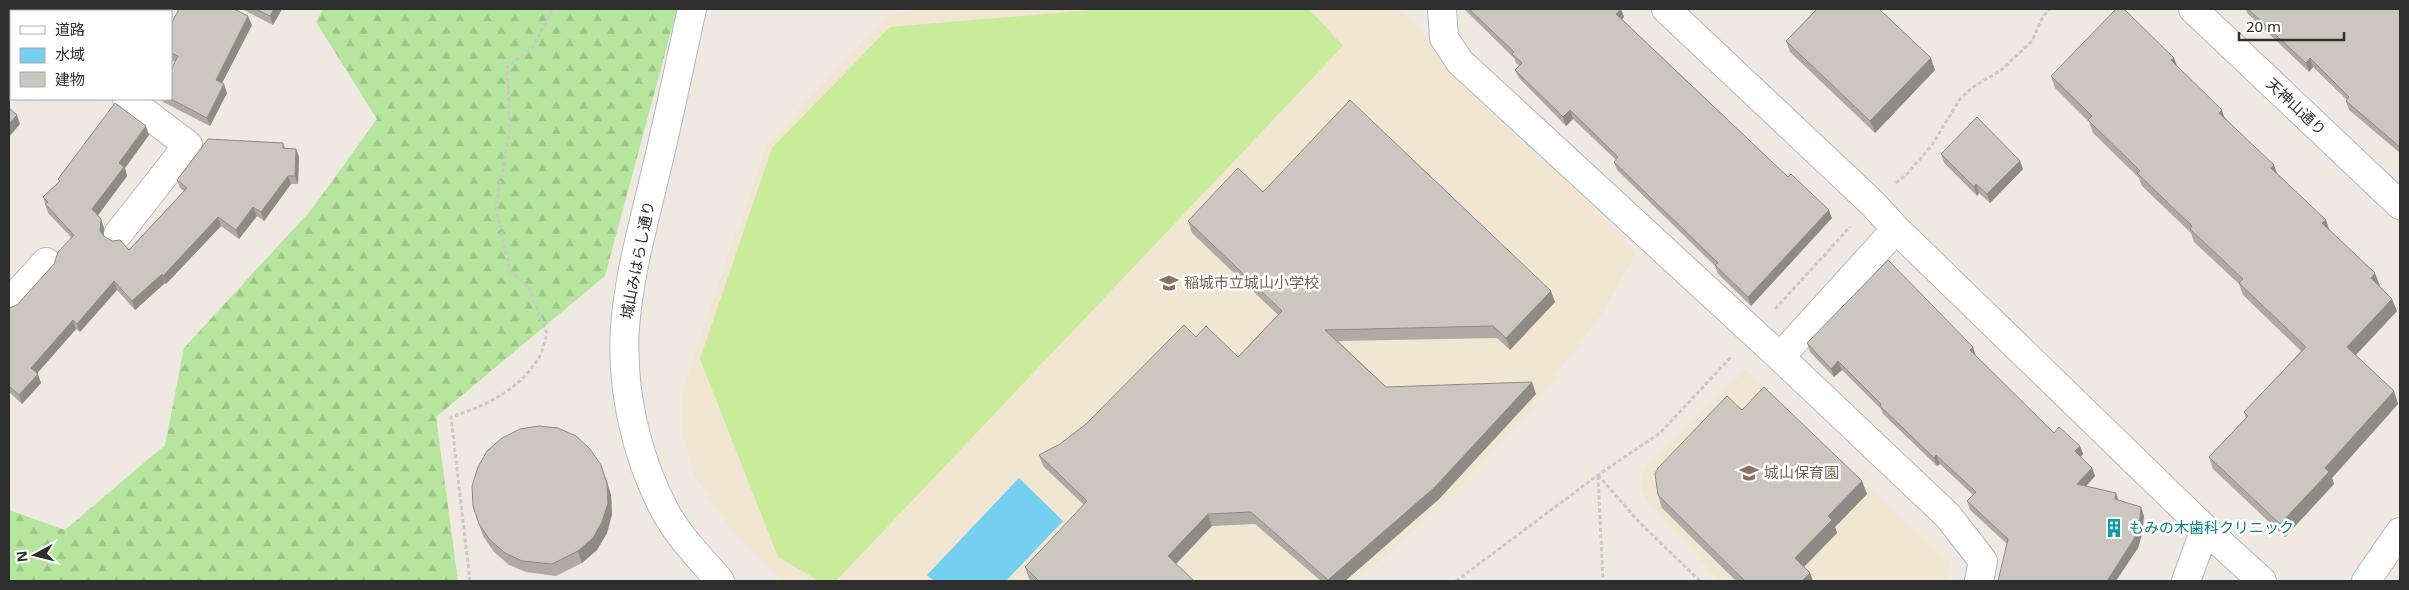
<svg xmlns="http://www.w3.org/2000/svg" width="2409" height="590" viewBox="0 0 2409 590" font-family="'Noto Sans','Noto Sans JP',sans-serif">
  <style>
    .education { fill: #f0e6d1 }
    .forest { fill: url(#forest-firs) }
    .pitch { fill: #c9ec9a }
    .water { fill: #75cff0 }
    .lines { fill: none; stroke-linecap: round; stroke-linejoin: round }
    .minor-casing { stroke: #b4b7c1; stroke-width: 30 }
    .path { stroke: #c9c9c9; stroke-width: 3; stroke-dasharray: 4 2.5; stroke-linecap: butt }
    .minor { stroke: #fff; stroke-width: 28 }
    .wall { fill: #afaba4 }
    .shaded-wall { fill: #8e8b86 }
    .building { fill: #cbc7bf; stroke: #8e8b86 }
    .labels { text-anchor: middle; stroke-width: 5; stroke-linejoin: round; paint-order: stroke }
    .street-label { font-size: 15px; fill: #2e2e2e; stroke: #fff }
    .education-label { font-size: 15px; fill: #785e54; stroke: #fff; text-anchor: start }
    .culture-label { font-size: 15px; fill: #0d838f; stroke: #fff; text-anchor: start }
  </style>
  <defs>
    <pattern id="forest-firs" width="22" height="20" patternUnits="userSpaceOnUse" patternTransform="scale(1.25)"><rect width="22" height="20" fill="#b6e59e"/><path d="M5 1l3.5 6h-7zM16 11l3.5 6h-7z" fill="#9dc588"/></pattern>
  </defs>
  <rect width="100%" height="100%" fill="#efe9e1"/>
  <path class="education" d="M 946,9 L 1400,9 L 1636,253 L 1603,312 L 1520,424 L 1431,516 L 1355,581 L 781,581 L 738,539 L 695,476 L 682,433 L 682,392 L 767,144 L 889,13 Z
    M 1746,370 L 1950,563 L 1947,581 L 1720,581 L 1648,503 L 1641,490 L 1641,480 L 1646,466 Z"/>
  <path class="forest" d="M 323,9 L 677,9 L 605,276 L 436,417 L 458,581 L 9,581 L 9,510 L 65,530 L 165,445 L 184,348 L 312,209 L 377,119 L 316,22 Z"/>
  <path class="pitch" d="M 1106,9 L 1309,9 L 1343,46 L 836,581 L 819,581 L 778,557 L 700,359 L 772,148 L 890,27 Z"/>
  <path class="water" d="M 1019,478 L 1063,521 L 1006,581 L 934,581 L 927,575 Z"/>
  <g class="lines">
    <g class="minor-casing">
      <path id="minor" d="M 9,9 L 12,11
        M 692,9 C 680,63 669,117 656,171 C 644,222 629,274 625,327 C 621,390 636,457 666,513 C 680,538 702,560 720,581
        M 1442,9 L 1444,38 L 1460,62 L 1780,357
        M 1666,9 L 1872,203 L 1896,229
        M 2193,9 L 2400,205
        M 118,234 L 188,145 L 127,99
        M 9,303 L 46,262
        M 1979,581 L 1983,561 L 1948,516 L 1780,357 L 1896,229 L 2205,529 L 2262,581
        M 2186,581 L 2205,529
        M 2366,581 L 2400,532"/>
    </g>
    <path class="path" d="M 1896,183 L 1907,174 L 1932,145 L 1960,99 L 1973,87 L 2000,71 L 2032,41 L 2041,20 L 2049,9
      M 1775,309 L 1850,227
      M 1598,475 L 1640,523 L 1700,581
      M 1598,476 L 1603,581
      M 470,581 L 451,417 C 485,406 518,391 538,359 C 543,352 544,342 547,334 L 529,288 L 510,271 L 496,208 L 510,129 L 507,67 L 532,48 L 553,9
      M 1456,581 L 1598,475 L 1660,433 L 1732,356"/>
    <use href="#minor" class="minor"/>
  </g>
  <path class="wall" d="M 52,9 L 101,9 L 101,11 L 57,11 Z
    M 242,9 L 282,9 L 273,25 Z
    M 1464,9 L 1621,9 L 1624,17 L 1622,19 L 1788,177 L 1832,218 L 1751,306 L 1718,274 L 1715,266 L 1617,170 L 1614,162 L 1616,160 L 1573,119 L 1566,126 L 1519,78 L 1515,70 L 1519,66 L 1516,63 L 1514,58 L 1465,10 Z
    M 2246,9 L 2400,9 L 2400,153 L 2349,110 L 2346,101 L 2347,100 L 2313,67 L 2309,72 L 2247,13 Z
    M 171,24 L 252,25 L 222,83 L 227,93 L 210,126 L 163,102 L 162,99 L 171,99 L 175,62 L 171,60 Z
    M 1786,41 L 1935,70 L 1875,133 L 1790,52 Z
    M 2174,58 L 2177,66 L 2329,229 L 2380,286 L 2397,311 L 2356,355 L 2394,391 L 2398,404 L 2332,478 L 2334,484 L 2285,537 L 2213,469 L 2209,457 L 2246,418 L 2244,412 L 2301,351 L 2243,295 L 2239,284 L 2194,242 L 2191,233 L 2142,186 L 2139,178 L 2093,133 L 2089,122 L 2055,88 L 2051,76 Z
    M 149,135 L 125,168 L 127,176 L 98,215 L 101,219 L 104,228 L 104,236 L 105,237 L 129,250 L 184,191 L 180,188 L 177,180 L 283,143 L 285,148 L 296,149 L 299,157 L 298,184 L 291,184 L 264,221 L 257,216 L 239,239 L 221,226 L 166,284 L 165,283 L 135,310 L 117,290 L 80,332 L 76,329 L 37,373 L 41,383 L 22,404 L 9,392 L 9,308 L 17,305 L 54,264 L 71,237 L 48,213 L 43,197 L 59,182 L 58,179 Z
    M 1941,154 L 2020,161 L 2023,169 L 1990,203 L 1979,193 L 1977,196 L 1944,163 Z
    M 1263,192 L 1555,302 L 1510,350 L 1497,338 L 1338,341 L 1386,387 L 1536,394 L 1439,499 L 1345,581 L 1321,581 L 1255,524 L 1212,526 L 1176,564 L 1194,581 L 1031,581 L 1029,579 L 1025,567 L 1084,505 L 1043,466 L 1039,455 L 1060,444 L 1196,337 L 1238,357 L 1278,315 L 1192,233 L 1188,221 Z
    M 1807,343 L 1976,356 L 2054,433 L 2080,446 L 2083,454 L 2081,457 L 2092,468 L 2095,476 L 2086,486 L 2118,500 L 2144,516 L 2142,534 L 2138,548 L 2007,544 L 1970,510 L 1967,501 L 1973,495 L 1940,464 L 1937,466 L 1883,414 L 1881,409 L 1842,370 L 1834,377 L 1810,352 Z
    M 1742,410 L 1867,494 L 1835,527 L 1837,533 L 1804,567 L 1810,573 L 1813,581 L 1736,581 L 1662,508 L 1658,495 Z
    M 606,477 L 611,495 L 612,514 L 607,533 L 597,550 L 582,563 L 556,576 L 526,572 L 509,565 L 494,552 L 483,536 L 479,524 Z"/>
  <path class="shaded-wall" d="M 97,9 L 101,9 L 101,11 L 96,11 Z
    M 274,9 L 282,9 L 273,25 L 270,16 Z
    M 1621,9 L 1624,17 L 1619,22 L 1616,14 Z
    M 248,16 L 252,25 L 219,89 L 216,80 Z
    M 1931,58 L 1935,70 L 1875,133 L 1870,121 Z
    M 2174,58 L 2179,71 L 2171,60 Z
    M 2310,58 L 2313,67 L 2309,72 L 2306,63 Z
    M 224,84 L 227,93 L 210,126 L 207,118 Z
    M 1570,110 L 1573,119 L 1566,126 L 1563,117 Z
    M 2222,110 L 2226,123 L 2219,113 Z
    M 17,115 L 20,124 L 9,137 L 9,124 Z
    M 146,126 L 149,135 L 125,168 L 127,176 L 96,218 L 92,209 L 119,163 Z
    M 296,149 L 299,157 L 298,184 L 295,176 Z
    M 2020,161 L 2023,169 L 1990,203 L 1987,194 Z
    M 2274,165 L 2279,178 L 2271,168 Z
    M 288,176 L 291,184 L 264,221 L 261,212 Z
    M 1976,184 L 1979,193 L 1977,196 L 1974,187 Z
    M 253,207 L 257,216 L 239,239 L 236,230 Z
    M 1829,210 L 1832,218 L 1751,306 L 1748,297 Z
    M 218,217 L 221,226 L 166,284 L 163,276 Z
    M 101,219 L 104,228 L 103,239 L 100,231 Z
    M 2326,220 L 2330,232 L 2322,223 Z
    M 2375,273 L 2380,286 L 2371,278 Z
    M 162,274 L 165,283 L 135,310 L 132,301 Z
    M 114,281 L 117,290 L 80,332 L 77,324 Z
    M 1551,291 L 1555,302 L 1510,350 L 1506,338 Z
    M 2392,299 L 2397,311 L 2352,359 L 2347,347 Z
    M 73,320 L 76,329 L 34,377 L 31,368 Z
    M 1973,347 L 1976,356 L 1970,350 Z
    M 1838,361 L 1842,370 L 1834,377 L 1831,369 Z
    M 38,374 L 41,383 L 22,404 L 19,395 Z
    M 1532,382 L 1536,394 L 1439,499 L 1345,581 L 1329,581 L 1328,580 Z
    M 2394,391 L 2398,404 L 2332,478 L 2334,484 L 2285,537 L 2280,524 L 2325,468 Z
    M 2080,446 L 2083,454 L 2078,460 L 2075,451 Z
    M 1936,455 L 1940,464 L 1937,466 L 1934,458 Z
    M 601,465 L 611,495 L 612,514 L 607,533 L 597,550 L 582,563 L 578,551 Z
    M 2092,468 L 2095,476 L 2080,493 L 2077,484 Z
    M 1862,481 L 1867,494 L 1835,527 L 1837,533 L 1800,571 L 1795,558 L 1828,516 Z
    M 2116,493 L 2119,502 L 2115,499 Z
    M 2141,507 L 2144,516 L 2142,534 L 2138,548 L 2116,581 L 2107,581 Z
    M 1208,514 L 1212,526 L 1172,568 L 1168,556 Z
    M 1810,573 L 1813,581 L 1802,581 Z"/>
  <path class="building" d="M 65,9 L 97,9 L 96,11 L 65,11 L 66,9 Z
    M 179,9 L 234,9 L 248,16 L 216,80 L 224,84 L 207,118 L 171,99 L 171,70 L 178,56 L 171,53 L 171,24 Z
    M 255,9 L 274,9 L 270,16 Z
    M 1469,9 L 1621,9 L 1616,14 L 1788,177 L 1791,174 L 1829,210 L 1748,297 L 1715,265 L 1718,263 L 1614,162 L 1618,157 L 1570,110 L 1563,117 L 1515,70 L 1522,63 L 1512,54 L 1514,52 Z
    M 1817,9 L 1879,9 L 1931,58 L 1870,121 L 1786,41 Z
    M 2116,9 L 2124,9 L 2174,58 L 2171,60 L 2222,110 L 2219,113 L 2274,165 L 2271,168 L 2326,220 L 2322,223 L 2375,273 L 2371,278 L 2392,299 L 2347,347 L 2394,391 L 2325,468 L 2329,472 L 2280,524 L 2209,457 L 2248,416 L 2244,412 L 2306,347 L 2239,283 L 2243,279 L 2190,229 L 2192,226 L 2137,173 L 2140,171 L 2088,120 L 2092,116 L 2051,76 Z
    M 2248,9 L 2400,9 L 2400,147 L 2346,101 L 2349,97 L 2310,58 L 2306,63 Z
    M 1350,100 L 1551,291 L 1506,338 L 1493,326 L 1325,330 L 1386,387 L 1532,382 L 1435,487 L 1328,580 L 1251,512 L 1208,514 L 1168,556 L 1194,581 L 1039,581 L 1025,567 L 1087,501 L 1039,455 L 1060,444 L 1086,424 L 1184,325 L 1196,337 L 1206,326 L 1238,357 L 1282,311 L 1188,221 L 1238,168 L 1263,192 Z
    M 115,103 L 146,126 L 119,163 L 124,167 L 92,209 L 101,219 L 100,231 L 105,237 L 112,241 L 120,240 L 129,250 L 187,188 L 177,180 L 208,139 L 283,143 L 283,148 L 296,149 L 295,176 L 288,176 L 261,212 L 253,207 L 236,230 L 218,217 L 163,276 L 162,274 L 132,301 L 114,281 L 77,324 L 73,320 L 31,368 L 38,374 L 19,395 L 9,386 L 9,308 L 17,305 L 54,264 L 58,252 L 74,235 L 45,204 L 48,202 L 43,197 L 60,181 L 58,179 Z
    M 9,108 L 17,115 L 9,124 Z
    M 1977,117 L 2020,161 L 1987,194 L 1976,184 L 1974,187 L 1941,154 Z
    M 1888,260 L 1973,347 L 1970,350 L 2054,433 L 2059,427 L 2080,446 L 2075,451 L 2092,468 L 2077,484 L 2116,493 L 2115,499 L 2141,507 L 2139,526 L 2134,539 L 2107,581 L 1998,581 L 2008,539 L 1967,501 L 1976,492 L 1936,455 L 1934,458 L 1880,406 L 1881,404 L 1838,361 L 1831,369 L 1807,343 Z
    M 1764,387 L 1862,481 L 1828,516 L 1832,520 L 1795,558 L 1810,573 L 1802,581 L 1745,581 L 1658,495 L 1655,474 L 1658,468 L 1727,396 L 1742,410 Z
    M 539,426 L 558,428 L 576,436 L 590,449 L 601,465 L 607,484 L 608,503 L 602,522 L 593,538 L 578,551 L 552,564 L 522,561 L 505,553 L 490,540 L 479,524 L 473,506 L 472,486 L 478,467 L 487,451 L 502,438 L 520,429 Z"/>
  <defs>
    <g id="school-bare" transform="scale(1.5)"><path d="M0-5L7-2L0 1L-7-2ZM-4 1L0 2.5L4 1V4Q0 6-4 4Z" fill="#8d6e63" stroke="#fff" stroke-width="2.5" paint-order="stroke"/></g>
    <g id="building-bare" transform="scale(1.5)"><path d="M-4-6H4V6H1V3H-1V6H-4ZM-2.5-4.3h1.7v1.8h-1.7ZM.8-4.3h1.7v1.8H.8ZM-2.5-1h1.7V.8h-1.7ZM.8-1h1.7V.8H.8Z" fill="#0f9aa8" stroke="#fff" stroke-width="2.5" paint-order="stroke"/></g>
  </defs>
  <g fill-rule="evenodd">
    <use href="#school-bare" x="1169" y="283"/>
    <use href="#school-bare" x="1749" y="473"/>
    <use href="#building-bare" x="2114" y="528"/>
  </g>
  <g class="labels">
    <g class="street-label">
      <text transform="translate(2296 107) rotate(43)" y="5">天神山通り</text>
      <text transform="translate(638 260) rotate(-79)" y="5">城山みはらし通り</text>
    </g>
    <g class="education-label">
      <text x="1184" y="288">稲城市立城山小学校</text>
      <text x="1764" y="478">城山保育園</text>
    </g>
    <g class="culture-label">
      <text x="2129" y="533">もみの木歯科クリニック</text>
    </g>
  </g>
  <rect width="2409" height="590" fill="none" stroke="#2e2e2e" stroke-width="20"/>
  <rect x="10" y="10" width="162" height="90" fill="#ffffff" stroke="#ababab"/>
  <rect x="20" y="26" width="25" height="8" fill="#ffffff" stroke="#ababab"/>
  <text x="55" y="35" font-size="15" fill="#2e2e2e">道路</text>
  <rect x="20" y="48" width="25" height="15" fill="#75cff0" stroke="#ababab"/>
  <text x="55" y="60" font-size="15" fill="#2e2e2e">水域</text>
  <rect x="20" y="72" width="25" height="15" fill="#cbc7bf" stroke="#ababab"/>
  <text x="55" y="85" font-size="15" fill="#2e2e2e">建物</text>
  <g transform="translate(35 555) rotate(263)" stroke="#ffffff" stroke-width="4" paint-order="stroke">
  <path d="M0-4L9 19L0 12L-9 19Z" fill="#2e2e2e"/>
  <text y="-8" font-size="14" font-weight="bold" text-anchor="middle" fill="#2e2e2e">N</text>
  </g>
  <path d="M2239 32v8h105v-8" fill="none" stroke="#2e2e2e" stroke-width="2.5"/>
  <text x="2246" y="32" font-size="15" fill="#2e2e2e" stroke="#ffffff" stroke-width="4" paint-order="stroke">20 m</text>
</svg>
